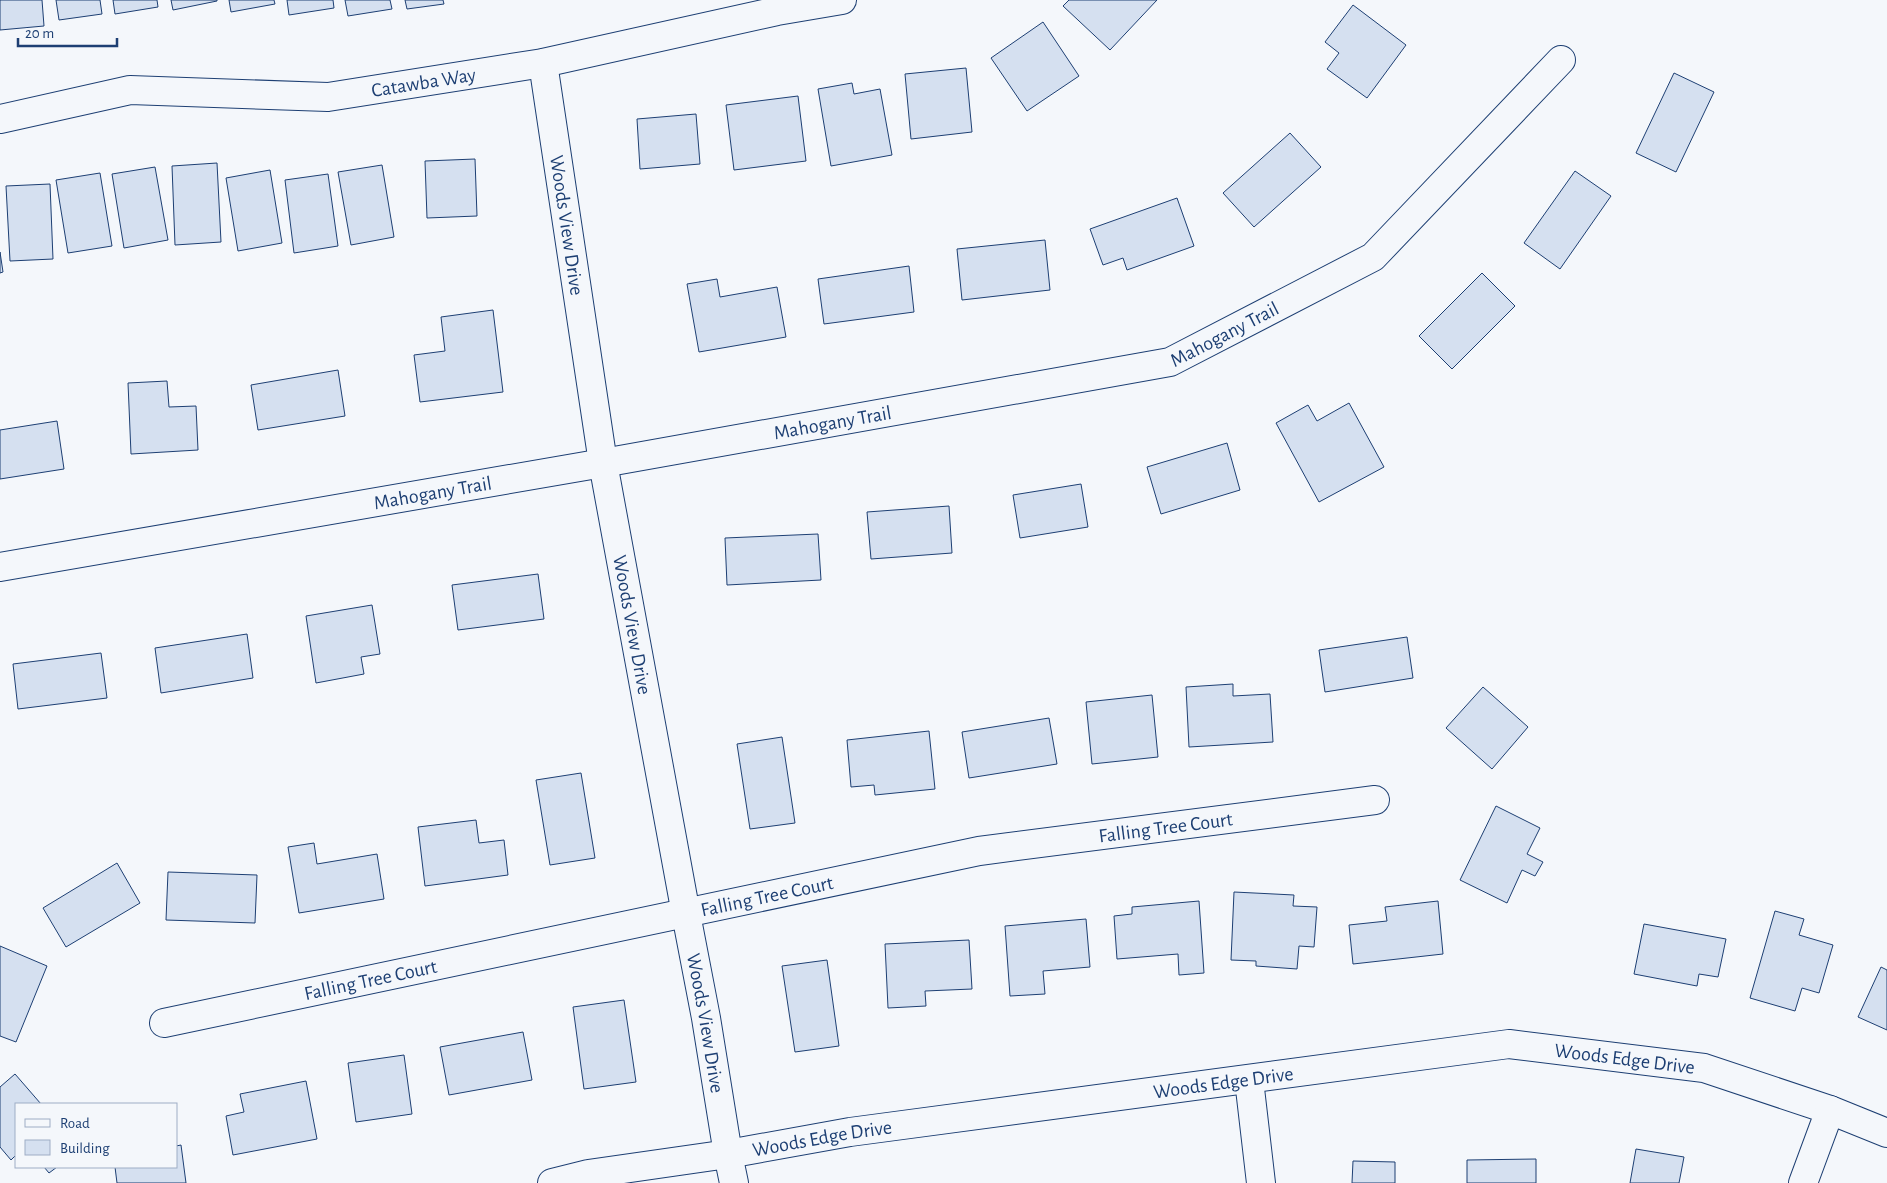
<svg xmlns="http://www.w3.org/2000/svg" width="1887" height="1183" viewBox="0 0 1887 1183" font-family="'Alegreya Sans',sans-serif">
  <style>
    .building { fill: #d5e0f0; stroke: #1d3f73 }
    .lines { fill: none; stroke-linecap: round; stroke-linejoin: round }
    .street-casing { stroke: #1d3f73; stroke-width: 30 }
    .street { stroke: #f4f7fb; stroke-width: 28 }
    .labels { text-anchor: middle; stroke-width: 4; stroke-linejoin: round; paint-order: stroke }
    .street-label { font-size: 20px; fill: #1d3f73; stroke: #f4f7fb }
  </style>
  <rect width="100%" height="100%" fill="#f4f7fb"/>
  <path class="building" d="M 0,0 L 42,0 L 44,26 L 0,30 Z
    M 56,0 L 100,0 L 102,14 L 59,20 Z
    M 113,0 L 157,0 L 158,7 L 115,14 Z
    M 171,0 L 217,0 L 217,1 L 173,10 Z
    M 229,0 L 274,0 L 275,4 L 231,12 Z
    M 287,0 L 333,0 L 334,8 L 289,15 Z
    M 345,0 L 390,0 L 392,9 L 348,16 Z
    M 405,0 L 443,0 L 444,4 L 407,9 Z
    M 1069,0 L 1157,0 L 1110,50 L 1063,6 Z
    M 1353,5 L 1406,45 L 1367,98 L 1327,69 L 1339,53 L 1325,42 Z
    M 1043,22 L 1079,76 L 1027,111 L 991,58 Z
    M 966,68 L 972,132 L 911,139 L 905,74 Z
    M 1674,73 L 1714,92 L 1676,172 L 1636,153 Z
    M 852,83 L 854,94 L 880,89 L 892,155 L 831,166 L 818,89 Z
    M 798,96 L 806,161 L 734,170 L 726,105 Z
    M 696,114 L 700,164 L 640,169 L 637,119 Z
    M 1290,133 L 1321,167 L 1254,227 L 1223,193 Z
    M 475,159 L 477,216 L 427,218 L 425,161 Z
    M 217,163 L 221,242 L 175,245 L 172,166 Z
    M 382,165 L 394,237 L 351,245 L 338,172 Z
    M 155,167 L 168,240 L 124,248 L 112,174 Z
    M 270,170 L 282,243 L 238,251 L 226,178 Z
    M 1575,171 L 1611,196 L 1560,269 L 1524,243 Z
    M 100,173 L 112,246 L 68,253 L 56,180 Z
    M 328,174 L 338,246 L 294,253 L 285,180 Z
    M 50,184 L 53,259 L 10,261 L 6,186 Z
    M 1177,198 L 1194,246 L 1127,270 L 1123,258 L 1103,265 L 1090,229 Z
    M 1045,240 L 1050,290 L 962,300 L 957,249 Z
    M 0,252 L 3,272 L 0,273 Z
    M 909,266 L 914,312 L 824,324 L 818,279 Z
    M 1482,273 L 1515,306 L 1452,369 L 1419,336 Z
    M 717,279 L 720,297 L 777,287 L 786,337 L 699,352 L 687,284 Z
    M 493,310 L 503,392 L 420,402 L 414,355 L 445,351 L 441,317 Z
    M 338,370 L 345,416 L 258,430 L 251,385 Z
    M 167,381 L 169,407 L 196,406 L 198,450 L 131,454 L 128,383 Z
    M 1349,403 L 1384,467 L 1319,502 L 1276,423 L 1308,405 L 1317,421 Z
    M 57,421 L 64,469 L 0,479 L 0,430 Z
    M 1227,443 L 1240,490 L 1161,514 L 1147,467 Z
    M 1081,484 L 1088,527 L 1020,538 L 1013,495 Z
    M 949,506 L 952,553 L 871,559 L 867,512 Z
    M 818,534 L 821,580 L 727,585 L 725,538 Z
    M 538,574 L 544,619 L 458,630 L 452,585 Z
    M 372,605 L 380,654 L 361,657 L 364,674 L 316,683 L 306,616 Z
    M 247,634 L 253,678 L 161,693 L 155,648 Z
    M 1407,637 L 1413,678 L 1325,692 L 1319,650 Z
    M 101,653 L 107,698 L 18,709 L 13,664 Z
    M 1233,684 L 1233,696 L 1270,694 L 1273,742 L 1189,747 L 1186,687 Z
    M 1483,687 L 1528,727 L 1492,769 L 1446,728 Z
    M 1152,695 L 1158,757 L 1092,764 L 1086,702 Z
    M 1049,718 L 1057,764 L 969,778 L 962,732 Z
    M 929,731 L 935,789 L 875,795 L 874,785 L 851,787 L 847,740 Z
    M 782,737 L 795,823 L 750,829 L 737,744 Z
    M 581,773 L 595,858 L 550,865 L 536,780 Z
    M 1496,806 L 1540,828 L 1527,854 L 1543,862 L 1535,876 L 1522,870 L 1507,903 L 1460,880 Z
    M 476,820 L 479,843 L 504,840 L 508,875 L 425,886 L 418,827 Z
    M 314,843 L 317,864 L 377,854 L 384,899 L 299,913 L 288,847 Z
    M 117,863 L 140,903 L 66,947 L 43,908 Z
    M 168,872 L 257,875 L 255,923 L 166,920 Z
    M 1234,892 L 1294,895 L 1293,906 L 1317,907 L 1314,947 L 1299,946 L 1297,969 L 1256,966 L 1256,961 L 1231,960 Z
    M 1199,901 L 1204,973 L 1179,975 L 1178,954 L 1117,959 L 1114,916 L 1132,914 L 1132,907 Z
    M 1438,901 L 1443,954 L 1353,964 L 1349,925 L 1387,921 L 1385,907 Z
    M 1775,911 L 1804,919 L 1799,935 L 1833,945 L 1819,993 L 1802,988 L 1795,1011 L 1750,998 Z
    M 1086,919 L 1090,967 L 1043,971 L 1045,994 L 1010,996 L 1005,926 Z
    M 1644,924 L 1726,939 L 1718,977 L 1699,974 L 1697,986 L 1634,974 Z
    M 969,940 L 972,989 L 925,991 L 926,1006 L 888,1008 L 885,944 Z
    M 0,946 L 47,966 L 16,1042 L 0,1036 Z
    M 827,960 L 839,1046 L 795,1052 L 782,966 Z
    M 1881,967 L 1887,970 L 1887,1030 L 1858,1017 Z
    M 624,1000 L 636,1082 L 584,1089 L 573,1007 Z
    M 523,1032 L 532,1080 L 449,1095 L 440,1047 Z
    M 404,1055 L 412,1114 L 356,1122 L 348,1063 Z
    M 15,1074 L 41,1104 L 16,1104 L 16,1155 L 11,1160 L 0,1147 L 0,1087 Z
    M 306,1081 L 317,1139 L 233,1155 L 226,1116 L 244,1112 L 240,1094 Z
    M 181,1145 L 186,1183 L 117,1183 L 115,1167 L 176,1167 L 176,1146 Z
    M 1636,1149 L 1684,1157 L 1679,1183 L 1630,1183 Z
    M 1536,1159 L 1536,1183 L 1467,1183 L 1467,1160 Z
    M 1353,1161 L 1395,1162 L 1395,1183 L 1352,1183 Z
    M 44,1167 L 57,1167 L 49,1173 Z"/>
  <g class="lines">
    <g class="street-casing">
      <g id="street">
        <path id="s1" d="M 543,63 L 603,463 L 686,914 L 706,1018 L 728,1154 L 734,1183"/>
        <path id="s2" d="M 0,119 L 130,90 L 328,97 L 543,63 L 777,11 L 842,0"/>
        <path id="s3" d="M 0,567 L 603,463 L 1170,362 L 1373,257 L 1561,60"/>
        <path id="s4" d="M 164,1023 L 979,851 L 1375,800"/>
        <path d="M 1249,1080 L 1261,1183"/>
        <path id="s5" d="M 552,1183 L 588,1174 L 728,1154 L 850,1132 L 1509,1044 L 1704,1068 L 1830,1110 L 1887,1133"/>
        <path d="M 1803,1183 L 1830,1110"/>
      </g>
    </g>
    <use href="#street" class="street"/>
  </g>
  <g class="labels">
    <g class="street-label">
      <text dy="7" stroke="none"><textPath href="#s2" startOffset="428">Catawba Way</textPath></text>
      <text dy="7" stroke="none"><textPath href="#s1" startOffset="164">Woods View Drive</textPath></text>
      <text dy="7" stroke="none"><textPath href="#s3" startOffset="1249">Mahogany Trail</textPath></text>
      <text dy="7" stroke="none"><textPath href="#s3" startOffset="845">Mahogany Trail</textPath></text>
      <text dy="7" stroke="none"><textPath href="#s3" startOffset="439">Mahogany Trail</textPath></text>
      <text dy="7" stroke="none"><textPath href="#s1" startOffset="569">Woods View Drive</textPath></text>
      <text dy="7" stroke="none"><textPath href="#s4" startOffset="1021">Falling Tree Court</textPath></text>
      <text dy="7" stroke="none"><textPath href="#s4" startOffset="616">Falling Tree Court</textPath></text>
      <text dy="7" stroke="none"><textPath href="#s4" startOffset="211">Falling Tree Court</textPath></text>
      <text dy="7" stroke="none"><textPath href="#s1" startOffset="974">Woods View Drive</textPath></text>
      <text dy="7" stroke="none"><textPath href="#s5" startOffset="1084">Woods Edge Drive</textPath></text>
      <text dy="7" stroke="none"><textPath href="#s5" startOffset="679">Woods Edge Drive</textPath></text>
      <text dy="7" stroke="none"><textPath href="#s5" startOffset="274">Woods Edge Drive</textPath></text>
    </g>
  </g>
  <rect x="15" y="1103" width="162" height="65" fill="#f4f7fb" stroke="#9eadc5"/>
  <rect x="25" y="1119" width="25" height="8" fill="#f4f7fb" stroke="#9eadc5"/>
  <text x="60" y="1128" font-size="15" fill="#1d3f73">Road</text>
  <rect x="25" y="1140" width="25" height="15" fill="#d5e0f0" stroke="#9eadc5"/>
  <text x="60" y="1153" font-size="15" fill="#1d3f73">Building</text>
  <path d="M18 38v8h99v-8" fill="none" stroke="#1d3f73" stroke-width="2.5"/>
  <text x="25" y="38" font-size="15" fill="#1d3f73" stroke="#f4f7fb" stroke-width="4" paint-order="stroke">20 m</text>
</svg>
